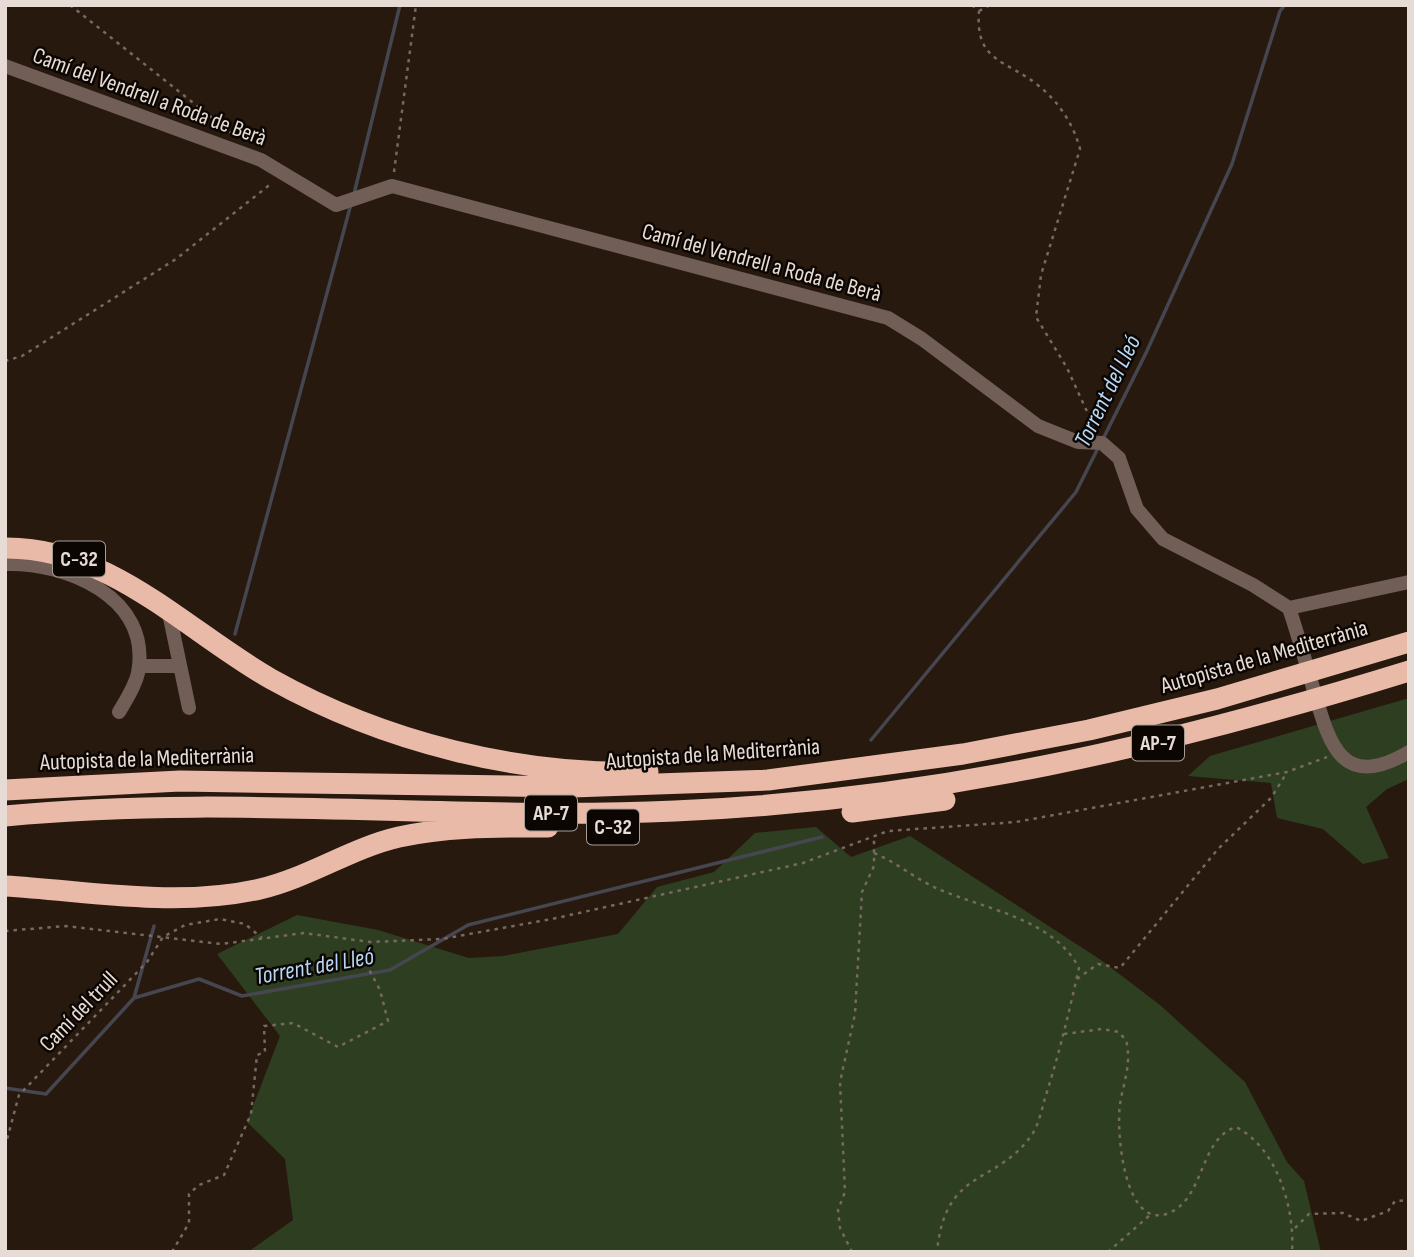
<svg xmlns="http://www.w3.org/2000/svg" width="1414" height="1257" viewBox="0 0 1414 1257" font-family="'Sofia Sans Condensed',sans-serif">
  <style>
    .green { fill: #2e3e20 }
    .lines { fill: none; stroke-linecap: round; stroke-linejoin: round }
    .stream { stroke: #454650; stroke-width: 3.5 }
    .path { stroke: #766960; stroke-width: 2.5; stroke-dasharray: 3.5 5; stroke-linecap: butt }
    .minor { stroke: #715e57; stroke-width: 14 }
    .highway { stroke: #eabaa9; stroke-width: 21 }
    .labels { text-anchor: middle; stroke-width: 5; stroke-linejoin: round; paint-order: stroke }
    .shield { fill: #0c0603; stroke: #a59c96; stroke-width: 2 }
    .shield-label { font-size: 21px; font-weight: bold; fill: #e7dcd5 }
    .street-label { font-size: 23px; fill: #e7dcd5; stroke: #0c0603 }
    .water-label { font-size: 24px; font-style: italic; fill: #b6d8f6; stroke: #0c0603 }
  </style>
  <rect width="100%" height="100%" fill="#28190f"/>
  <path class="green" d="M 1409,698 L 1409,779 L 1387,789 L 1366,807 L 1389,858 L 1363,864 L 1323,829 L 1277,818 L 1271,783 L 1188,776 L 1210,756 Z
    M 816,827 L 851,857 L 910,836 L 1101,960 L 1160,1005 L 1245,1082 L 1287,1162 L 1304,1181 L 1321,1252 L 248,1252 L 293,1220 L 285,1159 L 247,1122 L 280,1036 L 217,954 L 297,915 L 378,930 L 469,958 L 503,956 L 618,934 L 657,887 L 714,872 L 755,833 Z"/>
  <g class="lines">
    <path class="stream" d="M 354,194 L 400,5
      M 1102,441 L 1146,353 L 1232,164 L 1280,11 L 1285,5
      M 235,634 L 351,204
      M 871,740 L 1076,492 L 1098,448
      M 134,998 L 154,926
      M 5,1088 L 46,1094 L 134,998 L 199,979 L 242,996 L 390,970 L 468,925 L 822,837"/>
    <path class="path" d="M 70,5 L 235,136
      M 972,5 L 979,11 C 975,63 1006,59 1039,86 C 1058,101 1074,125 1080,149 L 1041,275 L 1036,317 L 1067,368 L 1096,431
      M 979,11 L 990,5
      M 394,172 L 416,5
      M 5,361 L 22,356 L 176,259 L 272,183
      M 874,853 C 896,862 914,878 936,888 C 983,909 1053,918 1079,968 C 1069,1012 1059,1055 1045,1098 C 1042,1109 1039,1123 1033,1133 C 998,1186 945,1166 937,1252
      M 5,931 L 66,926 L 221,944 L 304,933 L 370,942 L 442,939 L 552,919 L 803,863 L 888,831 L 1016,822 L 1287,772 L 1327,757
      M 1077,979 L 1098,964 L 1120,968 L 1218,849 L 1271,798 L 1286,774
      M 1064,1034 L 1102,1029 L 1119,1032 C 1122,1036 1127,1040 1127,1045 C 1131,1065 1123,1085 1120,1104 C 1116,1131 1124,1232 1169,1213 C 1205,1198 1199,1139 1236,1127 C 1277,1148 1295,1208 1292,1252
      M 5,1147 L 19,1095 L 147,962 L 163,937 L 185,925 L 220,919 L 245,924 L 262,938
      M 1295,1228 L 1309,1214 L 1343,1213 L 1361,1221 L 1388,1211 L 1395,1201 L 1409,1200
      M 172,1252 L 189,1223 L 189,1194 L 199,1185 L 224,1175 L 251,1114 L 257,1055 L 265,1052 L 264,1026 L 293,1023 L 338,1047 L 388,1021 L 380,990 L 365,962 L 370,942
      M 852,1252 L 840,1228 L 838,1210 L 845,1192 L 840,1082 L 855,1014 L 862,892 L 874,866 L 874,837
      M 1108,1252 L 1150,1215"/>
    <path class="minor" d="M 5,66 L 261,160 L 336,205 L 392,186 L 888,318 L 922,339 L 1038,426 L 1078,442 L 1102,443 L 1119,458 L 1137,509 L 1163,539 L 1253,585 L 1289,608 C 1298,635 1306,663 1314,691 C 1330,746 1342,791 1409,752
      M 5,564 C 66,562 152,597 138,673 C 135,687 126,700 119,712
      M 1289,608 L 1409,582
      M 169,613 L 189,708
      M 139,666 L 179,666"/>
    <path class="highway" d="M 5,548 C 110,547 185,630 271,679 C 384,742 519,776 648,772
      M 5,790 L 180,781 L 572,787 L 768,780 L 963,754 L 1089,730 L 1217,699 L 1409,642
      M 852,812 L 945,800
      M 5,816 C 228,794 452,821 675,811 C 934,800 1163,747 1409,671
      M 5,886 C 90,891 175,908 260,889 C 308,878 351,848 399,837 C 448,826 498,827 548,827"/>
  </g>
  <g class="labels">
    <g class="shield">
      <rect x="53" y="541.5" width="52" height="35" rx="5"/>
      <rect x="1132" y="725.5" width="52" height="35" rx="5"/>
      <rect x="525" y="795.5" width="52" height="35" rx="5"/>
      <rect x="587" y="809.5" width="52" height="35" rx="5"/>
    </g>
    <g class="shield-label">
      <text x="79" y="566">C-32</text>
      <text x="1158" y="750">AP-7</text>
      <text x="551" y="820">AP-7</text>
      <text x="613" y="834">C-32</text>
    </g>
    <g class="street-label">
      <text transform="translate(150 96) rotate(20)" y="8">Camí del Vendrell a Roda de Berà</text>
      <text transform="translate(762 262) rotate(15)" y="8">Camí del Vendrell a Roda de Berà</text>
      <text transform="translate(1264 656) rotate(-16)" y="8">Autopista de la Mediterrània</text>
      <text transform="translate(713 753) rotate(-4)" y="8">Autopista de la Mediterrània</text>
      <text transform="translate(147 758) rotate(-2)" y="8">Autopista de la Mediterrània</text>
      <text transform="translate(78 1011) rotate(-46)" y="8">Camí del trull</text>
    </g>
    <g class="water-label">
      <text transform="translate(1107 391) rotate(-64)" y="8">Torrent del Lleó</text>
      <text transform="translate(314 966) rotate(-10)" y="8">Torrent del Lleó</text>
    </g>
  </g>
  <rect width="1414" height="1257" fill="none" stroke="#e7dcd5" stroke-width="14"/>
</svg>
